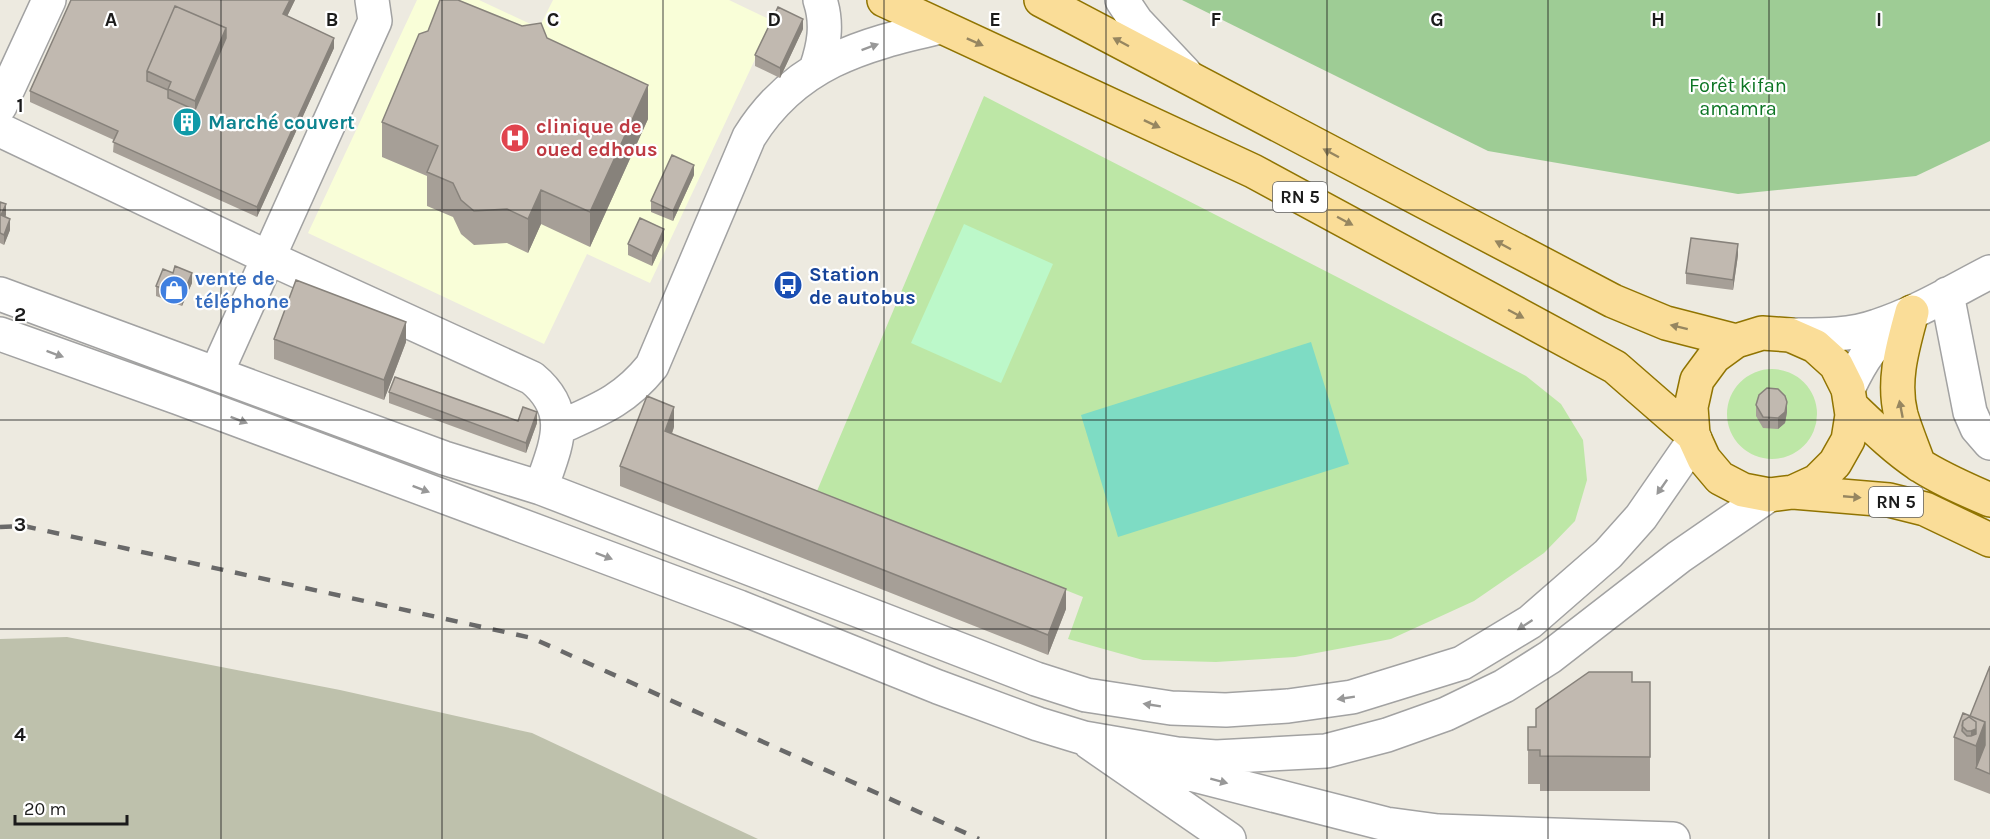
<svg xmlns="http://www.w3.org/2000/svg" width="1990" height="839" viewBox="0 0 1990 839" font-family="Karla,sans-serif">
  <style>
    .education { fill: #f9fed8 }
    .construction { fill: #bec1ac }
    .grass { fill: #bde7a6 }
    .forest { fill: #9ecc95 }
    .park { fill: #bcf8c9 }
    .pitch { fill: #7edcc4 }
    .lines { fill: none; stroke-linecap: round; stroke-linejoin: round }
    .minor-casing { stroke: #a2a2a2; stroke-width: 36 }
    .major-casing { stroke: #907402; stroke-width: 36 }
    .minor { stroke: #fff; stroke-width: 33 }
    .major { stroke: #fadd98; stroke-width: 33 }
    .rail { stroke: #696969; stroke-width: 4.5; stroke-dasharray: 12 12; stroke-linecap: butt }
    .wall { fill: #a69f97 }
    .shaded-wall { fill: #87827b }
    .building { fill: #c1b9b0; stroke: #87827b; stroke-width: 1.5; fill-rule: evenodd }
    .oneway { fill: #968660 }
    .oneway2 { fill: #989898 }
    .grid { fill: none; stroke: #1b1b1b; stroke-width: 1.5; stroke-opacity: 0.55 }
    .labels { text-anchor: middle; stroke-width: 4.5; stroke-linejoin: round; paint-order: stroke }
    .shield { fill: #fff; stroke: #5f5f5f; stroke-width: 1.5 }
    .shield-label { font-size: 18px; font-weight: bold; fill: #1b1b1b }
    .park-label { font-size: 20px; fill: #0d7524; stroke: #fff }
    .culture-label { font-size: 20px; font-weight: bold; fill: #0d838f; stroke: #fff; text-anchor: start }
    .health-label { font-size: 20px; font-weight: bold; fill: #be3a42; stroke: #fff; text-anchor: start }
    .transit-label { font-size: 20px; font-weight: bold; fill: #164399; stroke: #fff; text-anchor: start }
    .shop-label { font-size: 20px; font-weight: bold; fill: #366cbe; stroke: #fff; text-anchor: start }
    .grid-label { font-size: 20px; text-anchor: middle; font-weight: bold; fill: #1b1b1b; stroke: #fff; stroke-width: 4.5; stroke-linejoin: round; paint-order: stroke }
  </style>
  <rect width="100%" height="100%" fill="#edeae0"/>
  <path class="education" d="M 417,0 L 479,0 L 539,28 L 553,0 L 729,0 L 773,21 L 650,283 L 587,254 L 544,344 L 308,233 Z"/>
  <path class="construction" d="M 67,637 L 340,690 L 532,733 L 758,839 L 0,839 L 0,639 Z"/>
  <path class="grass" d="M 984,96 L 1341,279 L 1526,376 L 1561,404 L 1583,440 L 1587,480 L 1575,521 L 1544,553 L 1474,601 L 1391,639 L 1295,657 L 1216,662 L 1143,660 L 1068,639 L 1083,597 L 817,491 Z
    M1727 414a45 45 0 1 1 90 0a45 45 0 1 1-90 0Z"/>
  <path class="forest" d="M 1182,0 L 1990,0 L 1990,141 L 1916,176 L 1738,194 L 1488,151 Z"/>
  <path class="park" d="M 964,224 L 1053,264 L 1001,383 L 911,343 Z"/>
  <path class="pitch" d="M 1311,342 L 1349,464 L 1118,537 L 1081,415 Z"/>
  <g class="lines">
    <g class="minor-casing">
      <path id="minor" d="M 1122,0 L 1136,21 L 1185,73
        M 816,69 C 824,46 828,24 820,0
        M 0,106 L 49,0
        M 0,130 L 267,257 L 532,378 C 573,412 556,444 541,488
        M 0,294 L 444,458 L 541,488 L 1036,679 L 1086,695 L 1171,708 L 1226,710 L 1288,706 L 1352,697 L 1462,663 L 1530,622 L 1608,554 L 1641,517 L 1695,439
        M 1947,294 L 1970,412 L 1977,428 L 1990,443
        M 0,334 L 179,398 L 563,541 L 739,607 L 938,687 L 1038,724 L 1084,738 L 1177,754 L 1216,757 L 1326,751 L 1387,735 L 1446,714 L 1504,686 L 1550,657 L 1679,557 L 1769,495
        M 1790,335 C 1819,335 1849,336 1877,326 C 1917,313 1953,291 1990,272
        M 216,374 L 375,21 L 372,0
        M 1848,389 C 1863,357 1873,343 1901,321
        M 558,428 C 598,410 624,401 652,366 L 749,137 C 795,63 861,45 941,27
        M 1090,743 L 1229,839
        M 1167,768 L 1386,824 L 1438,831 L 1673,839"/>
    </g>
    <g class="major-casing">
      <path id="major" d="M 884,0 L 1253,171 L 1615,367 L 1693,435 L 1704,459 L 1720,478 L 1743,490 L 1769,495 L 1793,492 L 1817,481 L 1835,463 L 1848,440 L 1852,415 L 1848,389 L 1836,365 L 1815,346 L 1790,335 L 1762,333 L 1736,341 L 1714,357 L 1697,380 L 1691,407 L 1693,435
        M 1041,0 L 1613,301 L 1666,323 L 1736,341
        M 1912,312 C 1903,346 1892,380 1901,415 C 1906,432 1913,448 1919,465
        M 1851,406 C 1872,426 1894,448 1918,464 C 1941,479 1965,489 1990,500
        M 1793,492 L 1889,500 L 1925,509 L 1990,540"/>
    </g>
    <use href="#minor" class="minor"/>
    <use href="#major" class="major"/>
    <path class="rail" d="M 0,527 L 24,526 L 532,638 L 979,839"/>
  </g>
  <path class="wall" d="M 71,0 L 295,0 L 287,16 L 334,48 L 257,217 L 113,152 L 114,140 L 30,102 L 30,91 Z
    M 522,26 L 547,38 L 648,119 L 590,247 L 541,224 L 528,253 L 507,243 L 474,245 L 461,234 L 453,217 L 427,206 L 427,176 L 382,157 L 382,122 Z
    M 803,29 L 780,78 L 755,66 L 755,55 Z
    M 694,175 L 673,221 L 651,212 L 651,201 Z
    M 0,202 L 6,215 L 5,217 L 10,230 L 4,245 L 0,243 Z
    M 664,240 L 652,266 L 628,255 L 628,244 Z
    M 1738,255 L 1733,290 L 1686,284 L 1686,273 Z
    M 173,273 L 192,283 L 182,306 L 156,296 L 156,286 Z
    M 274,339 L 406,342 L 384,400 L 274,359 Z
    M 389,392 L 518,421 L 537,423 L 526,453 L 389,403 Z
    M 1756,405 L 1787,412 L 1785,423 L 1778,429 L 1763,428 L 1756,416 Z
    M 674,427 L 672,434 L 1066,609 L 1048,655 L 620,486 L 620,466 Z
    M 1990,666 L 1990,794 L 1954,780 L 1954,737 L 1970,716 Z
    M 1632,682 L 1650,682 L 1650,791 L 1540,791 L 1540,784 L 1528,784 L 1528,750 L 1536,727 Z"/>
  <path class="shaded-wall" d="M 290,0 L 295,0 L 283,25 L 283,14 Z
    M 803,19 L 803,29 L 780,78 L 780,68 Z
    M 226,28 L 226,48 L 195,121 L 195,101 Z
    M 334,38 L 334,48 L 257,217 L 257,207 Z
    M 648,85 L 648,119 L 590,247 L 590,212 Z
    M 694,165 L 694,175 L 673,221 L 673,211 Z
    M 541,190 L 541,224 L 528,253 L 528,219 Z
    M 6,204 L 6,215 L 1,226 L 1,215 Z
    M 10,219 L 10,230 L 4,245 L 4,235 Z
    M 664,229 L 664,240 L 652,266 L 652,256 Z
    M 1738,244 L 1738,255 L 1733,290 L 1733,280 Z
    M 192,273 L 192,283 L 182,306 L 182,296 Z
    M 406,322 L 406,342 L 384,400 L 384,380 Z
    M 1787,402 L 1787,412 L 1785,423 L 1778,429 L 1778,418 Z
    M 674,407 L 674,427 L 665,451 L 665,431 Z
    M 537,412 L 537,423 L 526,453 L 526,443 Z
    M 1066,589 L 1066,609 L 1048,655 L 1048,635 Z
    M 1985,722 L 1985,765 L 1976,768 L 1976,771 L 1976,746 L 1971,744 L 1971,731 Z"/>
  <path class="building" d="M 71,0 L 290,0 L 283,14 L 334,38 L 257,207 L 113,142 L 118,131 L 30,91 ZM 175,6 L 226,28 L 226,38 L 195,110 L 168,98 L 168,90 L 147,81 L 147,71 Z
    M 440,0 L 458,0 L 522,26 L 541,23 L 547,38 L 648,85 L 590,212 L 541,190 L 528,219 L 507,209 L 474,211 L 461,200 L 453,183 L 427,172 L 438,146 L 382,122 L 419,34 L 428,31 Z
    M 175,6 L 226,28 L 195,101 L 168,89 L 171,82 L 147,71 Z
    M 778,7 L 803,19 L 780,68 L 755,55 Z
    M 672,155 L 694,165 L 673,211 L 651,201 Z
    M 0,202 L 6,204 L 1,215 L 10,219 L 4,235 L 0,233 Z
    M 640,218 L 664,229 L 652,256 L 628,244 Z
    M 1691,238 L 1738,244 L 1733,280 L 1686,273 Z
    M 175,266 L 192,273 L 182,296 L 156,286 L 163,269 L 173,273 Z
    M 296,280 L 406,322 L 384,380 L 274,339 Z
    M 395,377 L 518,421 L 523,407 L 537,412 L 526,443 L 389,392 Z
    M 1767,388 L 1778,389 L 1785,396 L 1787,402 L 1785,412 L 1778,418 L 1763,417 L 1756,405 L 1759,395 Z
    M 647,396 L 674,407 L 665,431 L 1066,589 L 1048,635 L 620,466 Z
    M 1990,666 L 1990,774 L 1976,768 L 1985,745 L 1985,722 L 1970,716 Z
    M 1589,672 L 1632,672 L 1632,682 L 1650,682 L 1650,757 L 1540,756 L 1540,750 L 1528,750 L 1528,727 L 1536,727 L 1536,709 Z
    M 1963,713 L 1985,722 L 1976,746 L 1954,737 ZM 1969,717 L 1976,722 L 1976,734 L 1971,736 L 1967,736 L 1962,731 L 1963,721 Z
    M 1969,717 L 1976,722 L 1976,729 L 1971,731 L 1967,731 L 1962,726 L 1963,721 Z"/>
  <defs><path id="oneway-solid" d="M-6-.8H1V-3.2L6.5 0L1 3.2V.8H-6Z" transform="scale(1.5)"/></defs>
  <g class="oneway">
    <use href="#oneway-solid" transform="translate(975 42) rotate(24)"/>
    <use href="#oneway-solid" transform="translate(1121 42) rotate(-152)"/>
    <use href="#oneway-solid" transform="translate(1152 124) rotate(25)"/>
    <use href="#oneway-solid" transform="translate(1331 153) rotate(-152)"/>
    <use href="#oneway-solid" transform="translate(1345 221) rotate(28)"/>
    <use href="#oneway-solid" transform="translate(1503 245) rotate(-152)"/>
    <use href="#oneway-solid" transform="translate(1516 314) rotate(28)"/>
    <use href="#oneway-solid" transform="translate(1679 327) rotate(-166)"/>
    <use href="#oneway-solid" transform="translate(1901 409) rotate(-101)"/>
    <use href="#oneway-solid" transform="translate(1852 497) rotate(5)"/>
  </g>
  <g class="oneway2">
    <use href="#oneway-solid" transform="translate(870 47) rotate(-20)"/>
    <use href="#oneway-solid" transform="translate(55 354) rotate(20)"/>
    <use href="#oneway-solid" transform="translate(239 420) rotate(21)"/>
    <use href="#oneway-solid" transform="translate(1662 487) rotate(125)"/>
    <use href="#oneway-solid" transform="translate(421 489) rotate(21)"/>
    <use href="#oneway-solid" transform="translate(604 556) rotate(21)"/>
    <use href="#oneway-solid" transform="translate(1525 625) rotate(147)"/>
    <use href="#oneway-solid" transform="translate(1346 698) rotate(171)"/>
    <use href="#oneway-solid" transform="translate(1152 705) rotate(-171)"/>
    <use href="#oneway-solid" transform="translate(1219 781) rotate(15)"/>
  </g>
  <path class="grid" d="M 221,0 L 221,839M 442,0 L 442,839M 663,0 L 663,839M 884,0 L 884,839M 1106,0 L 1106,839M 1327,0 L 1327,839M 1548,0 L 1548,839M 1769,0 L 1769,839M 0,210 L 1990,210M 0,420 L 1990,420M 0,629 L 1990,629"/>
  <defs>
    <g id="building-disc" transform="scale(1.5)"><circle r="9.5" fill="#0f9aa8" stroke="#fff"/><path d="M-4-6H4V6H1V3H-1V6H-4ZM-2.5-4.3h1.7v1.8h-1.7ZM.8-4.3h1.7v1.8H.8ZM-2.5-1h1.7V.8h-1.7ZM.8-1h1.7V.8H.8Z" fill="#fff"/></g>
    <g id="hospital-disc" transform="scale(1.5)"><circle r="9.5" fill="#e0444e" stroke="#fff"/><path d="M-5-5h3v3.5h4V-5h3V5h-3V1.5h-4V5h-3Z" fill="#fff"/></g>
    <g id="bus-disc" transform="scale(1.5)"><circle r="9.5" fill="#1a4fb4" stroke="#fff"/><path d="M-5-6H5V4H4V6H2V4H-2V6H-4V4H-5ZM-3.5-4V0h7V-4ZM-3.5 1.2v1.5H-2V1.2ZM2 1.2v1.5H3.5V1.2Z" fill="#fff"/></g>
    <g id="shop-disc" transform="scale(1.5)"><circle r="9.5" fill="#3f7fe0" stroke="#fff"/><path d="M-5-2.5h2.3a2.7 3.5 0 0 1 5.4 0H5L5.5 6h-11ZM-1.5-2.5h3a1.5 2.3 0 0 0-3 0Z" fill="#fff"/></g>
  </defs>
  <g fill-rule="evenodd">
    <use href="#building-disc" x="187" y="122"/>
    <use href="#hospital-disc" x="515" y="138"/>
    <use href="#bus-disc" x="788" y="285"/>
    <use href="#shop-disc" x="174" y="290"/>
  </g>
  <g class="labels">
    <g class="shield">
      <rect x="1273" y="182" width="54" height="30" rx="4.5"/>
      <rect x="1869" y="487" width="54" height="30" rx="4.5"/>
    </g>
    <g class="shield-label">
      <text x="1300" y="203">RN 5</text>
      <text x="1896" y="508">RN 5</text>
    </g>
    <g class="park-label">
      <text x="1738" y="92">Forêt kifan<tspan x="1738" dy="23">amamra</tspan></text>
    </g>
    <g class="culture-label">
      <text x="208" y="129">Marché couvert</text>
    </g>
    <g class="health-label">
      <text x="536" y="133">clinique de<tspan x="536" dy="23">oued edhous</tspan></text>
    </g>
    <g class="transit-label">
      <text x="809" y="281">Station<tspan x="809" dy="23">de autobus</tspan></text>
    </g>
    <g class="shop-label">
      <text x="195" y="285">vente de<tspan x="195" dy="23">téléphone</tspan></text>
    </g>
  </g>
  <g class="grid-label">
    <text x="111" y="26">A</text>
    <text x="332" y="26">B</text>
    <text x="553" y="26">C</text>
    <text x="774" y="26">D</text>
    <text x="995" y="26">E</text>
    <text x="1216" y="26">F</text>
    <text x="1437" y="26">G</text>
    <text x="1658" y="26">H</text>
    <text x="1879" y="26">I</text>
    <text x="20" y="112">1</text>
    <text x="20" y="321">2</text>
    <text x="20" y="531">3</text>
    <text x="20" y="741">4</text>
  </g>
  <path d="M15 815v9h112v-9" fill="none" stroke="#1b1b1b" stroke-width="3"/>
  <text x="24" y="815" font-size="18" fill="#1b1b1b" stroke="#ffffff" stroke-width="4.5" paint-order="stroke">20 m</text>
</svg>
